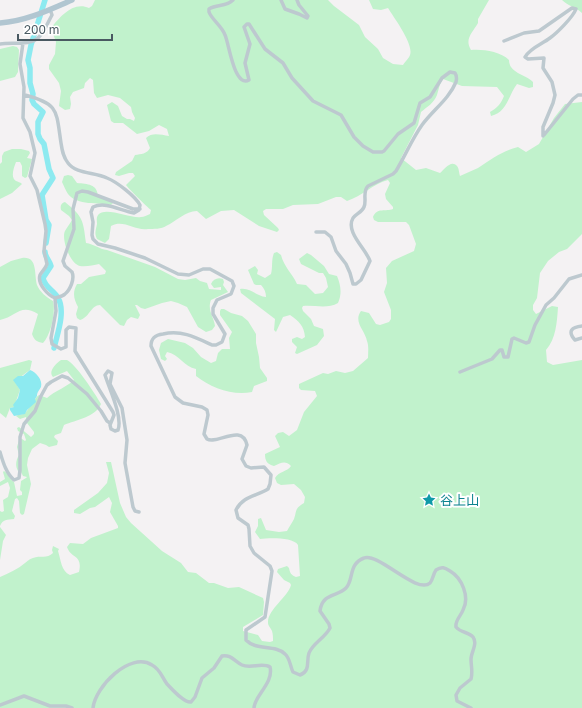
<svg xmlns="http://www.w3.org/2000/svg" width="582" height="708" viewBox="0 0 582 708" font-family="'Golos Text','Noto Sans JP',sans-serif">
  <style>
    .green { fill: #c1f2cc }
    .water { fill: #8deaf0 }
    .lines { fill: none; stroke-linecap: round; stroke-linejoin: round }
    .river { stroke: #8deaf0; stroke-width: 5.5 }
    .street { stroke: #bdc9cf; stroke-width: 3.5 }
    .primary { stroke: #b1c6d1; stroke-width: 5.5 }
    .labels { text-anchor: middle; stroke-width: 4; stroke-linejoin: round; paint-order: stroke }
    .culture-label { font-size: 13px; fill: #0d838f; stroke: #fff; text-anchor: start }
  </style>
  <rect width="100%" height="100%" fill="#f4f2f3"/>
  <path class="green" d="M 95,0 L 328,0 L 334,6 L 359,25 L 365,37 L 378,49 L 383,58 L 393,64 L 403,65 C 405,62 409,58 410,55 C 414,44 394,18 388,8 L 381,10 L 373,9 L 369,0 L 489,0 L 478,19 L 478,23 C 473,32 464,39 471,50 C 482,49 500,51 509,60 C 509,73 525,74 533,82 L 533,87 L 529,88 L 517,84 C 509,94 507,113 491,116 L 490,112 C 497,108 501,104 504,96 L 497,87 L 462,86 L 443,79 C 439,85 439,89 437,95 C 434,103 427,107 421,112 L 418,125 L 401,158 L 416,170 L 426,168 L 440,173 C 444,170 451,159 457,166 C 459,168 459,173 460,176 C 466,173 472,171 478,168 C 492,159 502,151 518,147 L 526,152 L 539,144 L 554,118 L 565,104 L 582,102 L 582,234 L 567,249 L 559,252 L 548,261 L 540,273 L 537,298 L 533,305 L 533,310 L 536,314 L 552,306 L 558,307 C 557,322 556,339 546,350 L 547,362 L 553,365 L 582,360 L 582,708 L 0,708 L 0,577 C 9,573 18,569 25,563 C 28,561 29,559 33,558 C 40,555 47,559 53,553 L 52,550 L 53,546 L 59,549 L 58,551 C 61,560 61,571 70,575 L 79,572 C 83,554 71,559 67,547 L 70,543 L 83,544 L 91,538 L 118,528 L 118,526 L 110,512 L 112,503 L 109,497 L 95,507 L 90,508 L 80,514 L 74,513 L 74,510 L 98,493 L 107,483 L 109,473 L 106,462 L 111,462 L 120,503 L 126,517 L 131,523 L 162,551 L 181,563 L 188,572 L 196,573 L 209,583 L 214,583 L 228,588 L 239,587 L 263,598 L 264,602 L 263,615 L 243,627 L 243,631 L 258,635 L 262,641 L 270,642 L 273,641 C 273,638 273,634 272,631 C 271,628 268,626 268,623 C 267,610 288,597 291,585 L 290,583 L 284,580 L 277,572 L 278,569 L 287,566 L 289,568 C 290,573 291,575 296,577 L 300,576 L 298,545 C 293,537 269,538 260,539 L 255,532 L 258,526 L 258,519 L 261,518 L 266,530 L 279,532 L 287,531 C 289,527 292,523 294,519 C 297,511 294,509 304,503 L 305,497 L 301,490 L 294,484 L 281,485 L 277,483 L 275,478 C 279,471 287,472 291,466 C 285,460 281,463 274,466 C 267,464 265,461 265,454 L 280,447 L 275,436 L 278,433 L 283,432 L 289,436 L 297,430 L 304,412 L 317,396 L 315,391 L 301,390 L 299,388 L 299,384 L 323,373 L 328,374 L 336,371 L 345,373 L 353,371 L 368,358 C 368,353 369,346 367,341 C 365,330 353,322 361,311 L 369,313 L 376,324 L 380,325 L 389,322 L 391,319 L 391,310 L 384,292 L 387,283 L 386,268 L 392,261 L 414,251 L 416,244 L 409,225 L 406,222 L 378,222 L 374,220 L 373,217 C 377,207 386,212 393,209 L 393,207 L 386,199 L 385,194 L 390,183 L 388,180 C 373,184 362,196 347,201 L 341,197 L 336,197 L 318,204 L 293,205 L 283,209 L 266,209 L 263,211 L 264,215 L 278,228 L 279,230 L 277,232 L 259,226 L 234,210 L 221,211 L 206,219 L 197,211 C 185,211 177,221 166,226 C 162,229 153,229 148,229 C 134,231 124,219 111,226 L 109,239 L 105,243 L 97,239 C 94,233 96,230 97,224 C 97,221 96,218 98,215 C 105,206 131,219 141,217 C 144,217 147,215 150,214 L 151,210 C 147,207 128,188 126,185 L 135,176 L 133,173 L 129,173 L 119,176 L 115,175 L 116,172 L 132,161 L 135,155 C 141,154 147,154 150,148 L 146,138 C 152,132 161,135 169,136 L 167,129 L 159,125 L 149,131 L 137,134 L 123,123 L 114,123 L 111,121 L 107,105 L 112,102 L 118,106 L 122,116 L 127,119 L 130,119 L 134,121 L 135,118 L 132,112 L 131,107 L 120,98 L 108,95 L 97,98 L 94,93 L 93,80 L 90,78 L 85,83 L 84,88 L 73,92 L 70,97 L 71,104 L 70,109 L 65,110 L 59,106 L 61,91 L 59,83 L 49,69 L 49,65 L 55,54 L 56,42 L 51,28 C 60,17 73,1 89,8 L 92,6 Z
    M 562,0 L 582,0 L 582,13 C 576,7 568,6 562,0 Z
    M 13,46 L 17,47 L 19,50 L 18,72 L 15,77 L 0,81 L 0,49 Z
    M 12,149 L 21,149 L 29,151 L 30,153 L 27,158 L 32,159 L 27,177 L 25,178 L 22,176 L 22,166 L 20,162 L 16,162 C 14,167 10,178 16,181 C 18,182 20,182 22,184 L 12,193 L 0,199 L 0,164 L 2,162 L 2,156 L 4,152 Z
    M 68,175 L 72,176 L 77,183 C 88,184 97,184 98,196 L 113,203 L 111,205 C 99,202 77,206 68,194 C 66,191 64,186 62,182 L 64,176 Z
    M 65,202 C 83,217 83,219 86,243 C 94,244 99,249 107,250 L 155,267 L 178,279 L 185,280 L 196,278 L 200,281 L 207,283 L 209,289 L 221,290 L 221,287 L 214,288 L 211,284 C 213,279 218,277 223,279 L 224,282 L 223,285 L 228,292 L 211,300 C 207,310 214,317 215,326 L 212,330 L 206,332 L 198,327 L 187,307 L 178,303 L 171,301 L 162,303 L 145,309 L 141,308 L 137,305 L 135,305 L 140,315 L 138,319 L 131,317 L 127,320 L 124,326 L 120,325 L 100,305 C 91,305 89,318 80,320 L 77,318 L 76,314 L 78,307 C 74,299 72,293 77,284 L 81,284 L 89,277 L 105,274 L 106,271 L 99,264 C 94,265 86,267 80,266 C 70,264 61,239 65,231 C 67,227 70,224 72,220 L 69,216 L 61,210 C 60,206 61,203 65,202 Z
    M 277,252 L 281,255 C 284,267 292,273 297,284 L 306,285 L 315,294 L 323,293 L 328,287 L 326,278 L 323,273 L 319,273 L 301,264 L 299,259 L 307,253 L 311,255 L 324,266 L 329,274 L 337,276 C 341,286 342,294 338,303 C 328,309 315,305 303,306 L 302,308 L 303,311 L 311,319 L 314,326 L 323,329 L 324,336 L 317,345 L 297,354 L 295,353 L 297,347 L 292,342 L 292,339 L 297,337 L 302,339 L 305,337 C 304,326 299,321 290,315 L 283,317 L 276,332 L 274,330 L 275,319 L 241,293 L 240,289 C 250,287 256,296 266,297 C 266,292 264,288 261,285 L 256,285 L 254,284 L 248,270 L 255,266 L 258,270 L 257,274 L 265,278 L 271,274 C 273,267 271,260 274,253 Z
    M 22,258 C 38,256 34,274 37,285 C 40,292 46,297 53,301 C 56,311 51,335 43,343 C 37,342 34,340 32,334 L 38,314 C 20,303 16,317 0,320 L 0,267 L 11,261 Z
    M 221,309 L 224,309 L 231,313 L 242,316 L 248,321 L 256,334 L 256,343 L 259,357 L 260,368 L 267,378 L 267,381 L 254,386 L 252,392 C 233,396 211,388 196,376 L 196,369 C 184,367 179,354 167,352 L 165,356 L 167,359 L 165,361 L 161,359 L 159,350 L 161,343 L 168,339 L 185,343 L 193,348 L 201,357 L 211,363 L 216,361 L 218,353 L 222,349 L 230,349 L 229,338 L 232,332 L 220,315 L 220,311 Z
    M 29,360 L 32,361 L 30,370 C 25,374 19,377 15,382 L 20,390 L 14,407 L 10,408 L 6,418 L 0,413 L 0,368 Z
    M 61,360 C 63,360 65,360 67,360 C 75,363 96,395 101,404 C 96,417 76,420 64,425 L 61,433 L 55,435 L 54,437 L 58,441 L 57,445 L 49,447 L 46,445 L 40,443 L 32,449 L 28,458 L 27,465 L 31,484 L 24,514 L 22,515 L 20,513 L 19,501 L 17,498 L 15,499 L 12,511 L 15,516 L 14,519 C 7,520 3,519 0,526 L 0,511 L 2,512 L 4,511 L 3,500 L 8,497 L 10,488 L 8,482 L 0,486 L 0,482 L 5,479 L 3,472 L 4,471 C 9,474 9,479 14,482 L 17,496 L 22,495 L 22,492 L 20,490 L 21,481 L 26,478 L 27,477 L 23,476 L 21,472 L 18,471 C 15,466 16,460 19,455 L 17,447 L 19,440 L 22,439 L 25,441 L 26,440 L 24,434 L 18,431 L 17,428 L 19,427 L 31,437 L 34,434 L 34,432 L 27,423 L 26,417 L 20,419 L 16,416 C 19,414 23,415 25,413 C 30,408 34,398 39,395 L 47,398 C 53,392 70,385 74,380 L 67,371 L 53,377 C 48,372 55,364 61,360 Z
    M 0,527 L 6,535 L 3,541 L 0,560 Z"/>
  <path class="water" d="M 30,370 C 36,372 43,380 41,387 C 39,391 37,392 37,396 L 35,399 L 36,402 L 27,410 L 25,414 L 14,416 L 10,410 L 10,408 L 14,407 L 13,405 L 18,398 L 20,390 L 13,380 L 18,376 L 23,376 Z"/>
  <g class="lines">
    <path class="river" d="M 45,0 L 31,45 L 28,60 L 30,68 L 30,83 L 33,94 L 32,100 L 34,104 L 43,112 L 38,122 L 38,134 L 40,139 L 44,144 L 49,169 L 53,178 L 42,195 L 46,220 L 49,225 L 46,243
      M 45,252 C 45,257 50,261 51,266 L 43,278 C 45,288 54,290 58,298 C 66,311 57,335 54,348"/>
    <path class="street" d="M 233,0 C 226,7 217,4 209,9 L 209,12 C 212,20 222,26 225,35 C 229,43 234,88 249,80 L 245,63 L 250,44 L 244,27 L 247,24 L 249,24 L 265,49 L 283,63 L 292,78 L 313,101 L 341,115 L 354,137 L 363,146 L 373,152 L 382,152 L 384,151 L 398,134 L 414,123 L 420,103 L 430,97 L 442,78 L 450,72 L 455,73 C 457,76 457,78 456,82 C 449,99 433,110 422,125 C 412,139 405,156 396,171 L 393,174 L 368,186 C 362,192 367,200 364,207 C 362,212 356,214 353,218 C 345,232 366,249 370,261 L 361,280 L 356,284 L 353,284 L 350,273 L 346,264 L 336,251 L 331,237 L 325,232 L 316,232
      M 281,0 L 285,9 L 299,14 L 307,18 L 308,16 L 299,5 L 297,0
      M 504,41 L 524,33 L 539,31 L 572,8 L 576,9 C 573,17 557,33 550,38 C 542,44 530,48 525,57 L 528,59 L 544,58 L 543,68 L 552,82 L 555,95 L 553,103 L 543,127 L 543,136
      M 23,43 L 20,64 L 24,87 L 23,118 L 30,132 L 35,153 L 30,176 L 37,190 L 45,224 L 46,231 L 44,251 L 47,264 C 46,268 42,271 40,275 C 37,284 48,295 55,298 C 58,297 62,297 65,294 C 70,290 75,279 72,272 L 65,266 L 63,261 L 74,229 L 73,209 L 77,193 L 82,191 L 88,192 L 133,209 L 140,209
      M 0,44 C 11,42 31,46 39,37 C 45,31 48,22 52,15 L 50,9
      M 25,95 C 59,104 56,110 61,143 C 62,150 63,157 68,163 C 76,174 95,172 107,178 C 117,182 135,196 140,205 L 139,210 L 134,213 C 121,211 106,201 93,207 L 91,212 L 93,222 L 92,235 L 93,239 L 98,244 L 115,248 L 145,258 L 178,274 L 189,275 L 203,269 L 210,269 L 232,281 L 234,286 L 231,294 L 217,300 L 213,308 L 213,314 L 225,334 L 222,342 L 216,345 L 212,345 C 195,337 182,330 163,334 C 155,335 151,338 151,346 L 175,397 L 183,403 L 202,407 L 207,410 L 208,415 L 204,434 L 207,439 C 217,445 242,423 247,445 L 242,459 L 246,466 L 251,468 L 264,467 L 271,475 L 270,484 L 268,489 C 257,496 243,496 236,510 L 238,518 L 248,525 L 249,529 L 250,546 L 254,553 L 270,566 L 272,571 L 265,617 L 246,630 L 246,640 C 256,651 275,644 285,654 C 290,658 290,666 293,672 L 300,675 C 311,671 306,661 309,653 C 313,643 325,638 330,628 L 329,624 L 320,611 C 322,593 337,597 346,588 C 354,580 348,564 364,558 C 378,552 417,595 430,583 C 433,580 433,574 436,570 C 442,566 445,568 450,571 C 462,578 470,597 463,610 C 461,616 455,620 456,627 C 461,633 469,632 473,637 C 478,644 471,652 471,659 C 471,666 473,672 471,679 L 460,688 L 456,695 L 457,701 L 471,708
      M 544,135 L 573,99 L 578,95 L 582,95
      M 55,298 L 56,311 L 51,338 L 52,344 L 61,349 L 66,347 L 66,330 L 69,327 L 76,328 L 75,351 L 113,412 L 114,415 L 110,425 L 111,429 L 115,431 L 118,430 C 123,417 109,388 105,375 L 108,371 L 112,373 L 110,384 L 122,408 L 127,440 L 125,463 L 133,507 L 135,511 L 139,512
      M 582,326 C 572,327 567,331 575,340 L 582,338
      M 460,372 L 492,359 L 500,350 L 502,350 L 504,357 L 508,357 L 512,339 L 514,338 L 526,343 L 529,342 L 535,325 L 546,305 L 554,298 L 569,279 L 582,275
      M 0,452 C 3,462 6,473 14,480 L 19,478 L 20,470 L 20,437 L 24,424 L 35,411 L 41,396 L 47,385 L 51,382 L 62,376 L 68,378 L 87,394 L 101,411 L 107,421 L 110,423
      M 0,705 L 24,696 L 50,706 L 66,706 L 72,708
      M 93,708 C 95,687 130,651 152,665 C 160,669 162,677 167,684 C 172,689 184,703 191,702 L 195,697 L 202,678 L 214,668 L 222,656 C 231,654 235,662 242,665 C 251,669 262,662 270,667 C 274,683 254,696 254,708"/>
    <path class="primary" d="M 0,23 C 26,21 49,10 72,0"/>
  </g>
  <defs>
    <g id="sight-bare" transform="scale(1.08)"><path d="M0-6L1.8-2.2L6-1.7L2.9 1.2L3.7 5.4L0 3.3L-3.7 5.4L-2.9 1.2L-6-1.7L-1.8-2.2Z" fill="#0f9aa8" stroke="#fff" stroke-width="2.5" paint-order="stroke"/></g>
  </defs>
  <g fill-rule="evenodd">
    <use href="#sight-bare" x="429" y="500"/>
  </g>
  <g class="labels">
    <g class="culture-label">
      <text x="440" y="505">谷上山</text>
    </g>
  </g>
  <path d="M18 34v6h94v-6" fill="none" stroke="#495961" stroke-width="2"/>
  <text x="24" y="34" font-size="12" fill="#495961" stroke="#ffffff" stroke-width="3" paint-order="stroke">200 m</text>
</svg>
